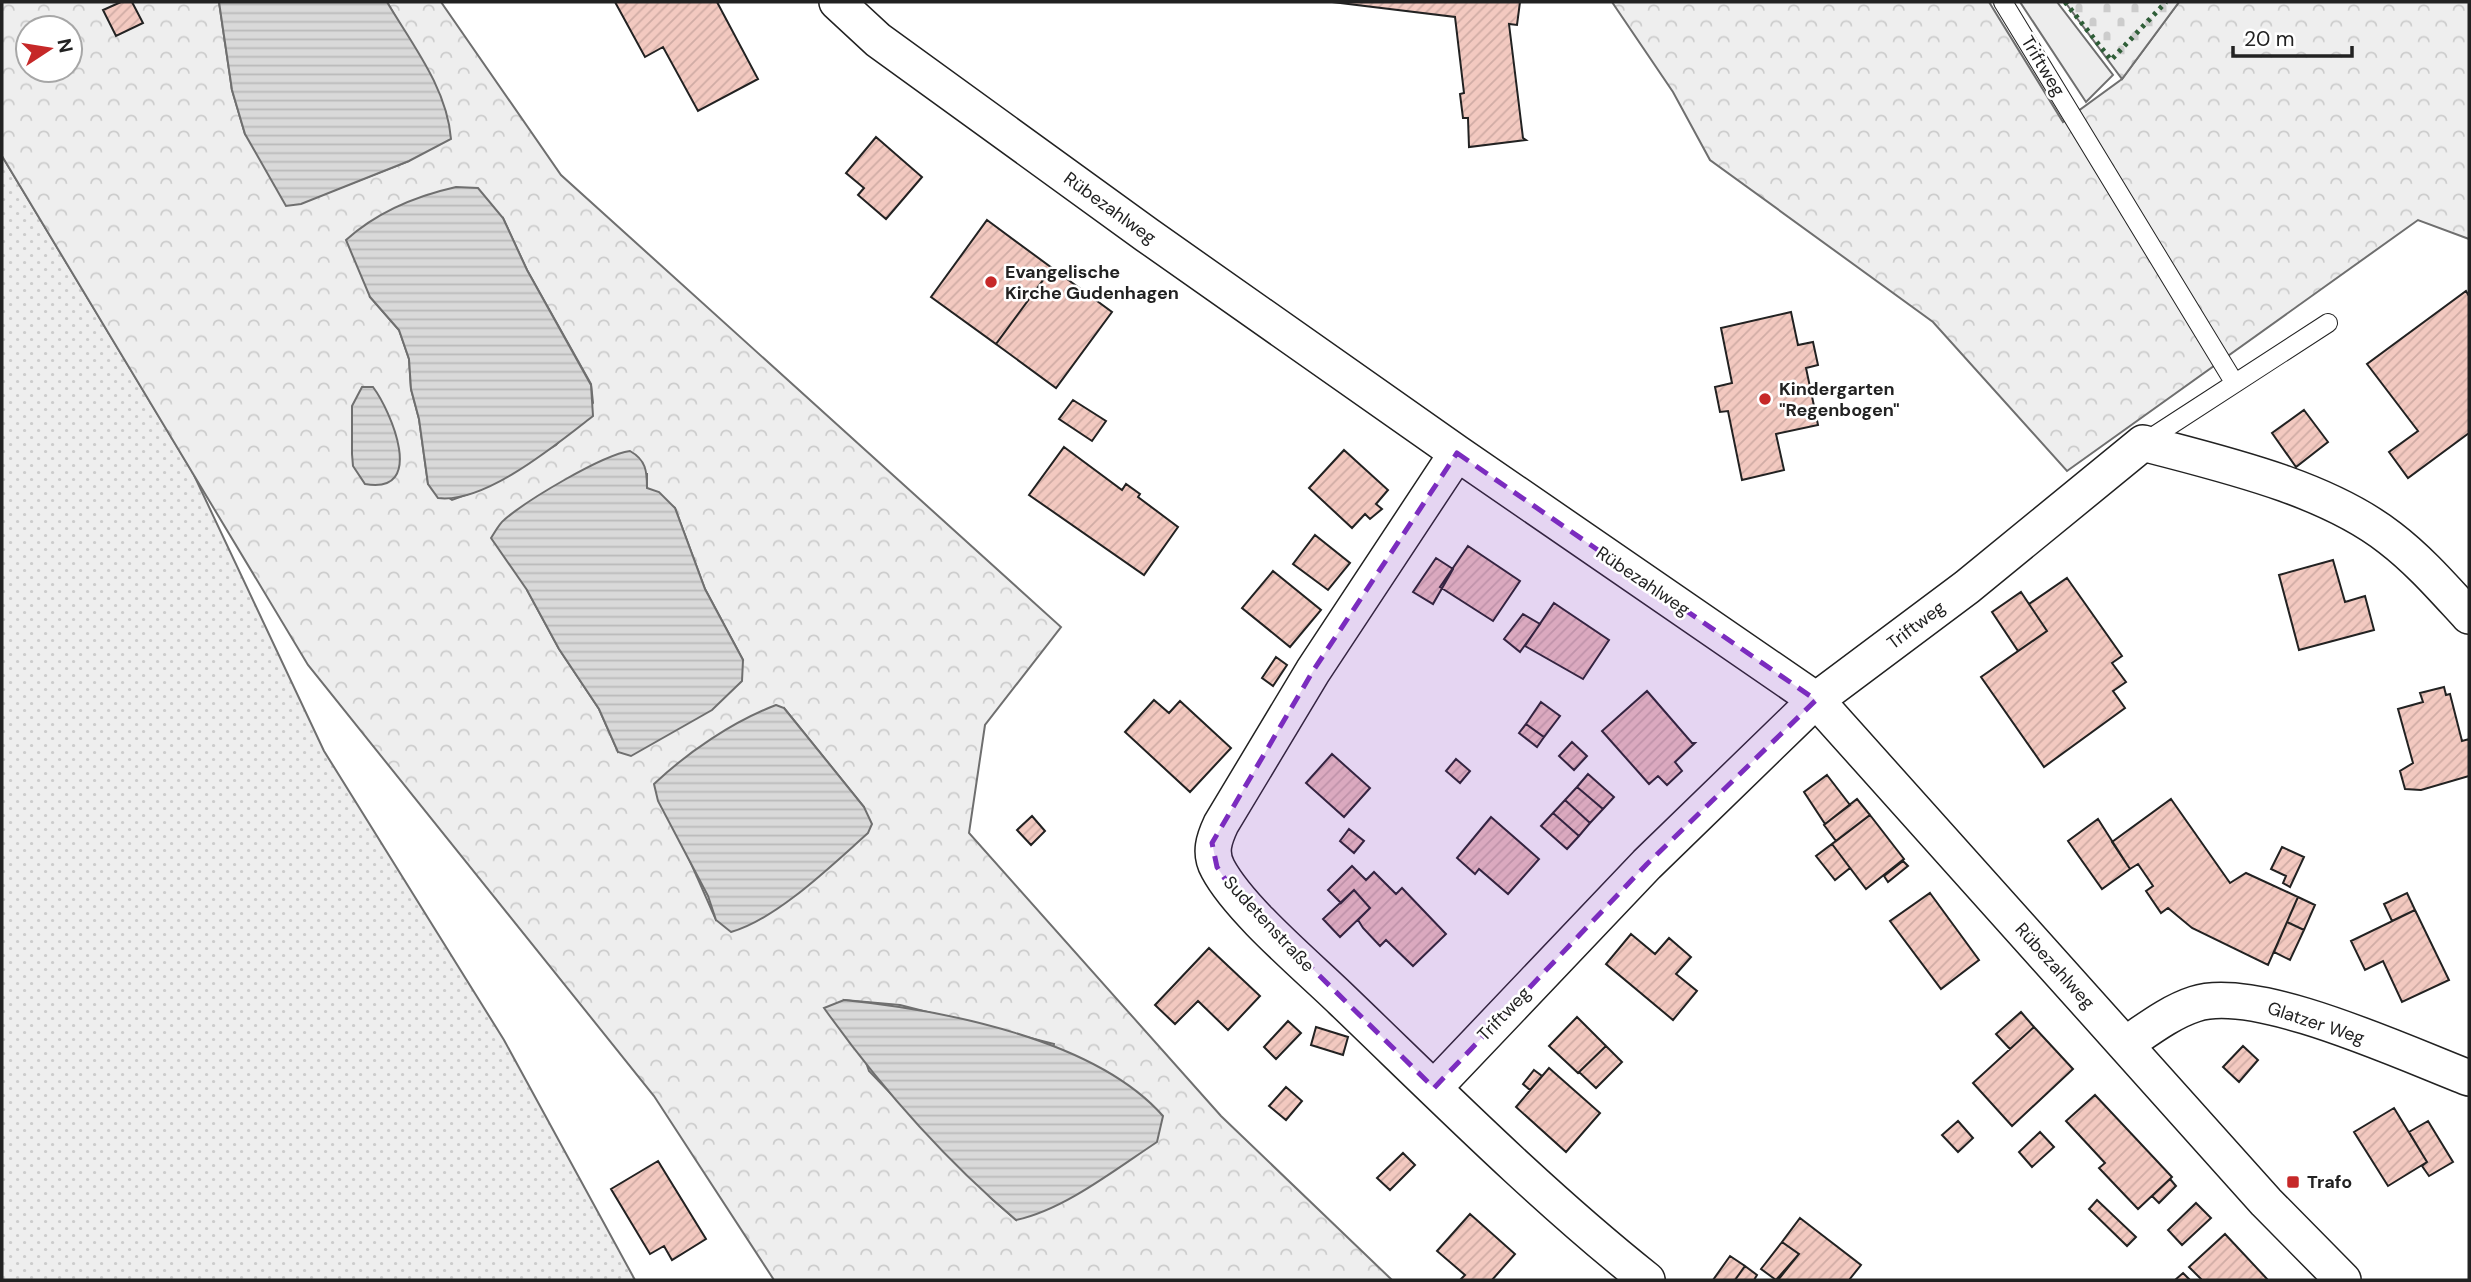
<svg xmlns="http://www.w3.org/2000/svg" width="2471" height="1282" viewBox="0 0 2471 1282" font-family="'DM Sans',sans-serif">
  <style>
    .grass { fill: url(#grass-dots); stroke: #6f6f6f; stroke-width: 2 }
    .forest { fill: url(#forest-crowns); stroke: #6f6f6f; stroke-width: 2; fill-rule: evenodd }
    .cemetery { fill: url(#cemetery-stones); stroke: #6f6f6f; stroke-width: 2 }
    .parking { fill: #ededed; stroke: #6f6f6f; stroke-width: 2 }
    .water { fill: url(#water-rules); stroke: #6f6f6f; stroke-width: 2 }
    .building { fill: url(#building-hatch); stroke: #222; stroke-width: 2 }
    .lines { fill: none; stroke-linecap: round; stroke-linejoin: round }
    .service-casing { stroke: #222; stroke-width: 20 }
    .minor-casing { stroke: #222; stroke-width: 38 }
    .service { stroke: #fff; stroke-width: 18 }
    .minor { stroke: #fff; stroke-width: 35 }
    .hedge { stroke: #2f5e38; stroke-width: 5; stroke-dasharray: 3.5 5; stroke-linecap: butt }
    .marked { fill: #7b2cbf; fill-opacity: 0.2; stroke: #7b2cbf; stroke-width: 5; stroke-dasharray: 14 9; stroke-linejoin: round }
    .poi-dot { fill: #c62828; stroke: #fff; stroke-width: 2.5 }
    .labels { text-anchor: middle; stroke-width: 5; stroke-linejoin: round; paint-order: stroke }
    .street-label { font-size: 18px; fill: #222; stroke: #fff }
    .poi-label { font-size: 18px; font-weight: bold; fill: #222; stroke: #fff; text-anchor: start }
  </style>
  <defs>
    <pattern id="grass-dots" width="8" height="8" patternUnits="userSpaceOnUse" patternTransform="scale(1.75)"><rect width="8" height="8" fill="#eee"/><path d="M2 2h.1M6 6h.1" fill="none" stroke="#ccc" stroke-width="1.8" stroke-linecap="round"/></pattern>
    <pattern id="forest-crowns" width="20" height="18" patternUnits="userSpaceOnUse" patternTransform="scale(1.75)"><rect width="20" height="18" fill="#eee"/><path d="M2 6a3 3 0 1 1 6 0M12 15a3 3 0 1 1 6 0" fill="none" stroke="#ccc"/></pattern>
    <pattern id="cemetery-stones" width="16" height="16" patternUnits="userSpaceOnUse" patternTransform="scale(1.75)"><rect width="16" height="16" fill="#eee"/><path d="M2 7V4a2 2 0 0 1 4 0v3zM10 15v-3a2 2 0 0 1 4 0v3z" fill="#ccc"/></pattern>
    <pattern id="water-rules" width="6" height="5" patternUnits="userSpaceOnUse" patternTransform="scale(1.75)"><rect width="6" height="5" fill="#d9d9d9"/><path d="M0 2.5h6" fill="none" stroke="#bababa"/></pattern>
    <pattern id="building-hatch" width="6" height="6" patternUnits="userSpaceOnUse" patternTransform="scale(1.75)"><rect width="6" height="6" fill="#f3c9c0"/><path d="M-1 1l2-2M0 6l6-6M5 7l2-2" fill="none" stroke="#d0aca5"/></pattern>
  </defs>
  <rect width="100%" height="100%" fill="#fff"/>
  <path class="grass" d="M 2,156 L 193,473 L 324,751 L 504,1040 L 635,1280 L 2,1280 Z"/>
  <path class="forest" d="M 2,2 L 219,2 L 232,90 L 245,134 L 301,203 L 409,161 L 437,89 L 387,2 L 441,2 L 561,175 L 1061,627 L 985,725 L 969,833 L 1221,1116 L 1392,1280 L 774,1280 L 654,1096 L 308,665 L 2,156 ZM 28,28 L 70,28 L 70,70 L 28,70 ZM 503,218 L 527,270 L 591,384 L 593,403 L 556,445 L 482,489 L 452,500 L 428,484 L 419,419 L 411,389 L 409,359 L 399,330 L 370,297 ZM 578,474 L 647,474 L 647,488 L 675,508 L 705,589 L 743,660 L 618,752 L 599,709 L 559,649 L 527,590 L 518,512 ZM 784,708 L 864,807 L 716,920 L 678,834 ZM 844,1000 L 900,1005 L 1054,1044 L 1016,1220 L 993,1200 L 869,1071 Z
    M 1612,2 L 1989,2 L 2063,122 L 2122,79 L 2179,2 L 2469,2 L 2469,239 L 2418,220 L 2067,471 L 1933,322 L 1710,160 L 1673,92 Z"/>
  <path class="cemetery" d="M 2065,2 L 2179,2 L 2122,79 Z"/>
  <path class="parking" d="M 2020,2 L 2057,2 L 2113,75 L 2086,102 Z"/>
  <path class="water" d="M 219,2 L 387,2 C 412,44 447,88 451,139 L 409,161 L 301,204 L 286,206 L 245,134 L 232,90 Z
    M 456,187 L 478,188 L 503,218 L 527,270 L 591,385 L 593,416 C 557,444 485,504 438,498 L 428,484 L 419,419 L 411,389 L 409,359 L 399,330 L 370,297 L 346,240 C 377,212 416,196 456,187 Z
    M 362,387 L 373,387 C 391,411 427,495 365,484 L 353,466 L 352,454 L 352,406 Z
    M 630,451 C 646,460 647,471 647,488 L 659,492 L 675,508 L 705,589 L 743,660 L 742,681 L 712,710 L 631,756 L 618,752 L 599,709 L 559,649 L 527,590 L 491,538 C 495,532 499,524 504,520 C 527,500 602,455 630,451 Z
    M 776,705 L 784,708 L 864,807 L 872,824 L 868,833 C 832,865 777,919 731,932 L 716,920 L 708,896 L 658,801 L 654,784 C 688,752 732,722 776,705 Z
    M 844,1000 C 943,1010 1095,1039 1163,1116 L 1157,1142 C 1116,1169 1064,1210 1016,1220 C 944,1159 879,1085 824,1008 Z"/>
  <path class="building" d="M 121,2 L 132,2 L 143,23 L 116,36 L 103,10 Z
    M 615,2 L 717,2 L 758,79 L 698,111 L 663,47 L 645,57 Z
    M 1332,2 L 1520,2 L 1517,25 L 1509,24 L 1523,138 L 1526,140 L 1469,147 L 1468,118 L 1463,118 L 1460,94 L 1464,93 L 1455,17 Z
    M 876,137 L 922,177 L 886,219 L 858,195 L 864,188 L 846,173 Z
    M 987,220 L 1052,268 L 996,344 L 931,297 Z
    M 1052,268 L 1112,312 L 1056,388 L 996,344 Z
    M 2466,291 L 2469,296 L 2469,433 L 2408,478 L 2389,452 L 2418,431 L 2367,364 Z
    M 1791,312 L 1798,345 L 1813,342 L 1818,365 L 1806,368 L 1818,425 L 1776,434 L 1784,470 L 1742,480 L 1728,411 L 1720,412 L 1715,387 L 1732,383 L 1721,328 Z
    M 1073,400 L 1106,421 L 1092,441 L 1059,419 Z
    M 2304,410 L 2328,442 L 2296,467 L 2272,433 Z
    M 1064,447 L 1122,490 L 1126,484 L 1140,494 L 1138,497 L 1178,527 L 1144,575 L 1029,495 Z
    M 1344,450 L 1388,490 L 1376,504 L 1382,509 L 1370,519 L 1365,514 L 1352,528 L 1309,488 Z
    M 1315,535 L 1350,563 L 1328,590 L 1293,564 Z
    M 1468,546 L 1520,581 L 1493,621 L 1440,587 Z
    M 1436,558 L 1453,569 L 1433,604 L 1413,592 Z
    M 2333,560 L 2345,602 L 2365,596 L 2374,630 L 2299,650 L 2279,575 Z
    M 1273,571 L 1321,610 L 1290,647 L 1242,608 Z
    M 2067,578 L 2122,656 L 2112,663 L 2126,682 L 2113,691 L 2125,708 L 2044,767 L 1981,677 L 2047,631 L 2029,604 Z
    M 2021,592 L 2047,631 L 2018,651 L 1992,612 Z
    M 1554,603 L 1609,640 L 1583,679 L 1525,646 Z
    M 1523,614 L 1540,624 L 1520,652 L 1504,639 Z
    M 1276,657 L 1287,665 L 1273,686 L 1262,678 Z
    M 2444,687 L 2446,695 L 2450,694 L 2462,741 L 2469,739 L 2469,776 L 2421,790 L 2405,789 L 2400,771 L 2413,763 L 2398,709 L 2423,702 L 2420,693 Z
    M 1647,691 L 1692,743 L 1695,743 L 1675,762 L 1682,771 L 1667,785 L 1658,776 L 1649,784 L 1602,731 Z
    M 1154,700 L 1169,713 L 1180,701 L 1231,748 L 1190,792 L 1125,732 Z
    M 1541,702 L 1560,716 L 1544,737 L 1526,724 Z
    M 1526,724 L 1544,737 L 1537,747 L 1519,733 Z
    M 1572,742 L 1587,756 L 1574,770 L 1559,756 Z
    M 1332,754 L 1370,788 L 1344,817 L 1306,783 Z
    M 1456,759 L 1470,771 L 1460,783 L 1446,771 Z
    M 1588,774 L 1614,797 L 1603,809 L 1577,787 Z
    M 1827,775 L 1850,805 L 1825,824 L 1804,792 Z
    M 1577,787 L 1603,809 L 1590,823 L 1565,800 Z
    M 1857,799 L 1870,815 L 1836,841 L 1824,825 Z
    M 2171,799 L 2230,883 L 2246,873 L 2298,897 L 2268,965 L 2192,928 L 2168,908 L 2161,913 L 2146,891 L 2153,886 L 2138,864 L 2130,869 L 2112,842 Z
    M 1565,800 L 1590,823 L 1579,836 L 1553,813 Z
    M 1553,813 L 1579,836 L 1567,849 L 1541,826 Z
    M 1870,815 L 1904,859 L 1866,889 L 1832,844 Z
    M 1032,816 L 1045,831 L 1031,845 L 1017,830 Z
    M 1491,817 L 1539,859 L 1508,894 L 1479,869 L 1475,874 L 1457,858 Z
    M 2098,819 L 2130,869 L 2102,889 L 2068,841 Z
    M 1349,829 L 1364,841 L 1354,853 L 1340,841 Z
    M 1832,844 L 1850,868 L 1835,880 L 1816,856 Z
    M 2282,847 L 2304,857 L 2290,887 L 2283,883 L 2286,876 L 2271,869 Z
    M 1903,861 L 1908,866 L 1888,882 L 1884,876 Z
    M 1352,866 L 1366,880 L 1374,872 L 1396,894 L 1402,888 L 1446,934 L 1413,966 L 1386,940 L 1380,946 L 1363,928 L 1358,920 L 1370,908 L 1354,890 L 1341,903 L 1328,890 Z
    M 1354,890 L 1370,908 L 1340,937 L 1323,919 Z
    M 1930,893 L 1979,960 L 1941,989 L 1890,921 Z
    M 2407,893 L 2415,910 L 2392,921 L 2384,904 Z
    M 2298,897 L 2315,905 L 2304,930 L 2287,922 Z
    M 2415,910 L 2449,980 L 2402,1002 L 2383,961 L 2365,970 L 2351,941 Z
    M 2287,922 L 2304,930 L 2290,960 L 2274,952 Z
    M 1631,934 L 1655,954 L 1669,938 L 1691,957 L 1676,974 L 1697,991 L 1673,1020 L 1606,964 Z
    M 1209,948 L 1260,996 L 1228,1030 L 1198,1001 L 1175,1024 L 1155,1005 Z
    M 2021,1012 L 2034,1027 L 2010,1049 L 1996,1034 Z
    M 1577,1017 L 1606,1046 L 1578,1073 L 1549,1046 Z
    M 1288,1021 L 1301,1033 L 1276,1059 L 1264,1047 Z
    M 1316,1027 L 1348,1037 L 1343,1055 L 1311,1045 Z
    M 2034,1027 L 2073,1069 L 2012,1126 L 1973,1083 Z
    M 1606,1046 L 1622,1062 L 1596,1088 L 1579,1072 Z
    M 2243,1046 L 2258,1060 L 2239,1082 L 2223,1067 Z
    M 1549,1068 L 1600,1113 L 1566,1152 L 1516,1107 Z
    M 1534,1070 L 1542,1076 L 1530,1090 L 1523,1084 Z
    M 1286,1087 L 1302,1101 L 1286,1120 L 1269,1106 Z
    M 2095,1095 L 2172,1177 L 2138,1209 L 2099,1168 L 2105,1163 L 2066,1121 Z
    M 2394,1108 L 2427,1162 L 2388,1186 L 2354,1132 Z
    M 1958,1121 L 1973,1138 L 1958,1152 L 1942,1135 Z
    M 2428,1121 L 2453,1162 L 2429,1176 L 2422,1166 L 2427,1162 L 2409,1132 Z
    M 2040,1132 L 2054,1147 L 2032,1167 L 2019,1152 Z
    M 1403,1153 L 1415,1165 L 1390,1190 L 1377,1178 Z
    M 658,1161 L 706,1239 L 672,1260 L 664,1246 L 650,1254 L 611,1189 Z
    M 2170,1179 L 2176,1186 L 2159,1203 L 2152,1196 Z
    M 2097,1200 L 2136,1237 L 2127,1246 L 2089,1209 Z
    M 2196,1203 L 2211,1218 L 2182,1245 L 2168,1230 Z
    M 1470,1214 L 1515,1254 L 1492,1280 L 1460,1280 L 1465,1275 L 1437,1251 Z
    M 1800,1218 L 1861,1265 L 1849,1280 L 1778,1280 L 1799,1254 L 1782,1242 Z
    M 2225,1234 L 2268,1280 L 2202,1280 L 2189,1267 Z
    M 1782,1242 L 1799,1254 L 1776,1280 L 1761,1269 Z
    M 1730,1256 L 1745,1266 L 1735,1280 L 1713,1280 Z
    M 1745,1266 L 1757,1275 L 1754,1280 L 1735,1280 Z
    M 2183,1273 L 2190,1280 L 2175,1280 Z"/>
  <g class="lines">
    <g class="service-casing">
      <path id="service" d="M 2003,2 L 2234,382
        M 2143,443 L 2328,323"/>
    </g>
    <g class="minor-casing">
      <path id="minor" d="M 837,2 L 878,40 L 1147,235 L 1457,453 L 1816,700 L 2266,1202 L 2343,1280
        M 1457,453 L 1313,671 L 1221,824 C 1214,839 1209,853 1218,869 C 1240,910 1307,966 1342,1000 C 1441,1095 1539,1194 1647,1280
        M 2126,1044 C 2147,1030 2170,1012 2195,1004 C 2257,984 2406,1054 2469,1078
        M 1434,1088 L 1647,864 L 1816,700 L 1967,587 L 2143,443 C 2222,464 2325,487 2390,538 C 2420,561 2444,589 2469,616"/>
    </g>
    <use href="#service" class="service"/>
    <use href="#minor" class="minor"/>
    <path class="hedge" d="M 2065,2 L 2111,60 L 2166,2"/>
  </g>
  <path class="marked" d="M 1457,453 L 1816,700 L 1647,864 L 1434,1088 L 1233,891 L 1217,867 L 1212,843 L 1313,671 Z"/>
  <g class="poi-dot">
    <circle cx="991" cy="282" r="7"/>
    <circle cx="1765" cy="399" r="7"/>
    <rect x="2286" y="1175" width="14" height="14" rx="3.5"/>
  </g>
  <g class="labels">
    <g class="street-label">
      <text transform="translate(2043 66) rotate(59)" y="6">Triftweg</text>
      <text transform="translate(1110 208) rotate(36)" y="6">Rübezahlweg</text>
      <text transform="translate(1643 581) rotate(34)" y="6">Rübezahlweg</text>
      <text transform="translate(1916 625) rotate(-37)" y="6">Triftweg</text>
      <text transform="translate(1269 924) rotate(47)" y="6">Sudetenstraße</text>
      <text transform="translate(2055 966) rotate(48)" y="6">Rübezahlweg</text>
      <text transform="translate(1504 1014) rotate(-46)" y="6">Triftweg</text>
      <text transform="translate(2316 1023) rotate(18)" y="6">Glatzer Weg</text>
    </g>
    <g class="poi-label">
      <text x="1005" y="278">Evangelische<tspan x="1005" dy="21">Kirche Gudenhagen</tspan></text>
      <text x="1779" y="395">Kindergarten<tspan x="1779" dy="21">"Regenbogen"</tspan></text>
      <text x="2307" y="1188">Trafo</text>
    </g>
  </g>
  <rect width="2471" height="1282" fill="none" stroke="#222222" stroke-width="7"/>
  <g transform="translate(49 49) rotate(78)"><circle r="33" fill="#ffffff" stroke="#a7a7a7" stroke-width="2"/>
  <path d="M0-5L12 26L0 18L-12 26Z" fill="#c62828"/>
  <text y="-10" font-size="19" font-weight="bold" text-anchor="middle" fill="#222222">N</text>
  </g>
  <path d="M2233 46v10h119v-10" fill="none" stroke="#222222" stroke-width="3.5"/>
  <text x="2244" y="46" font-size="21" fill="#222222" stroke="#ffffff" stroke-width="5" paint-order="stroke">20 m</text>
</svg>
